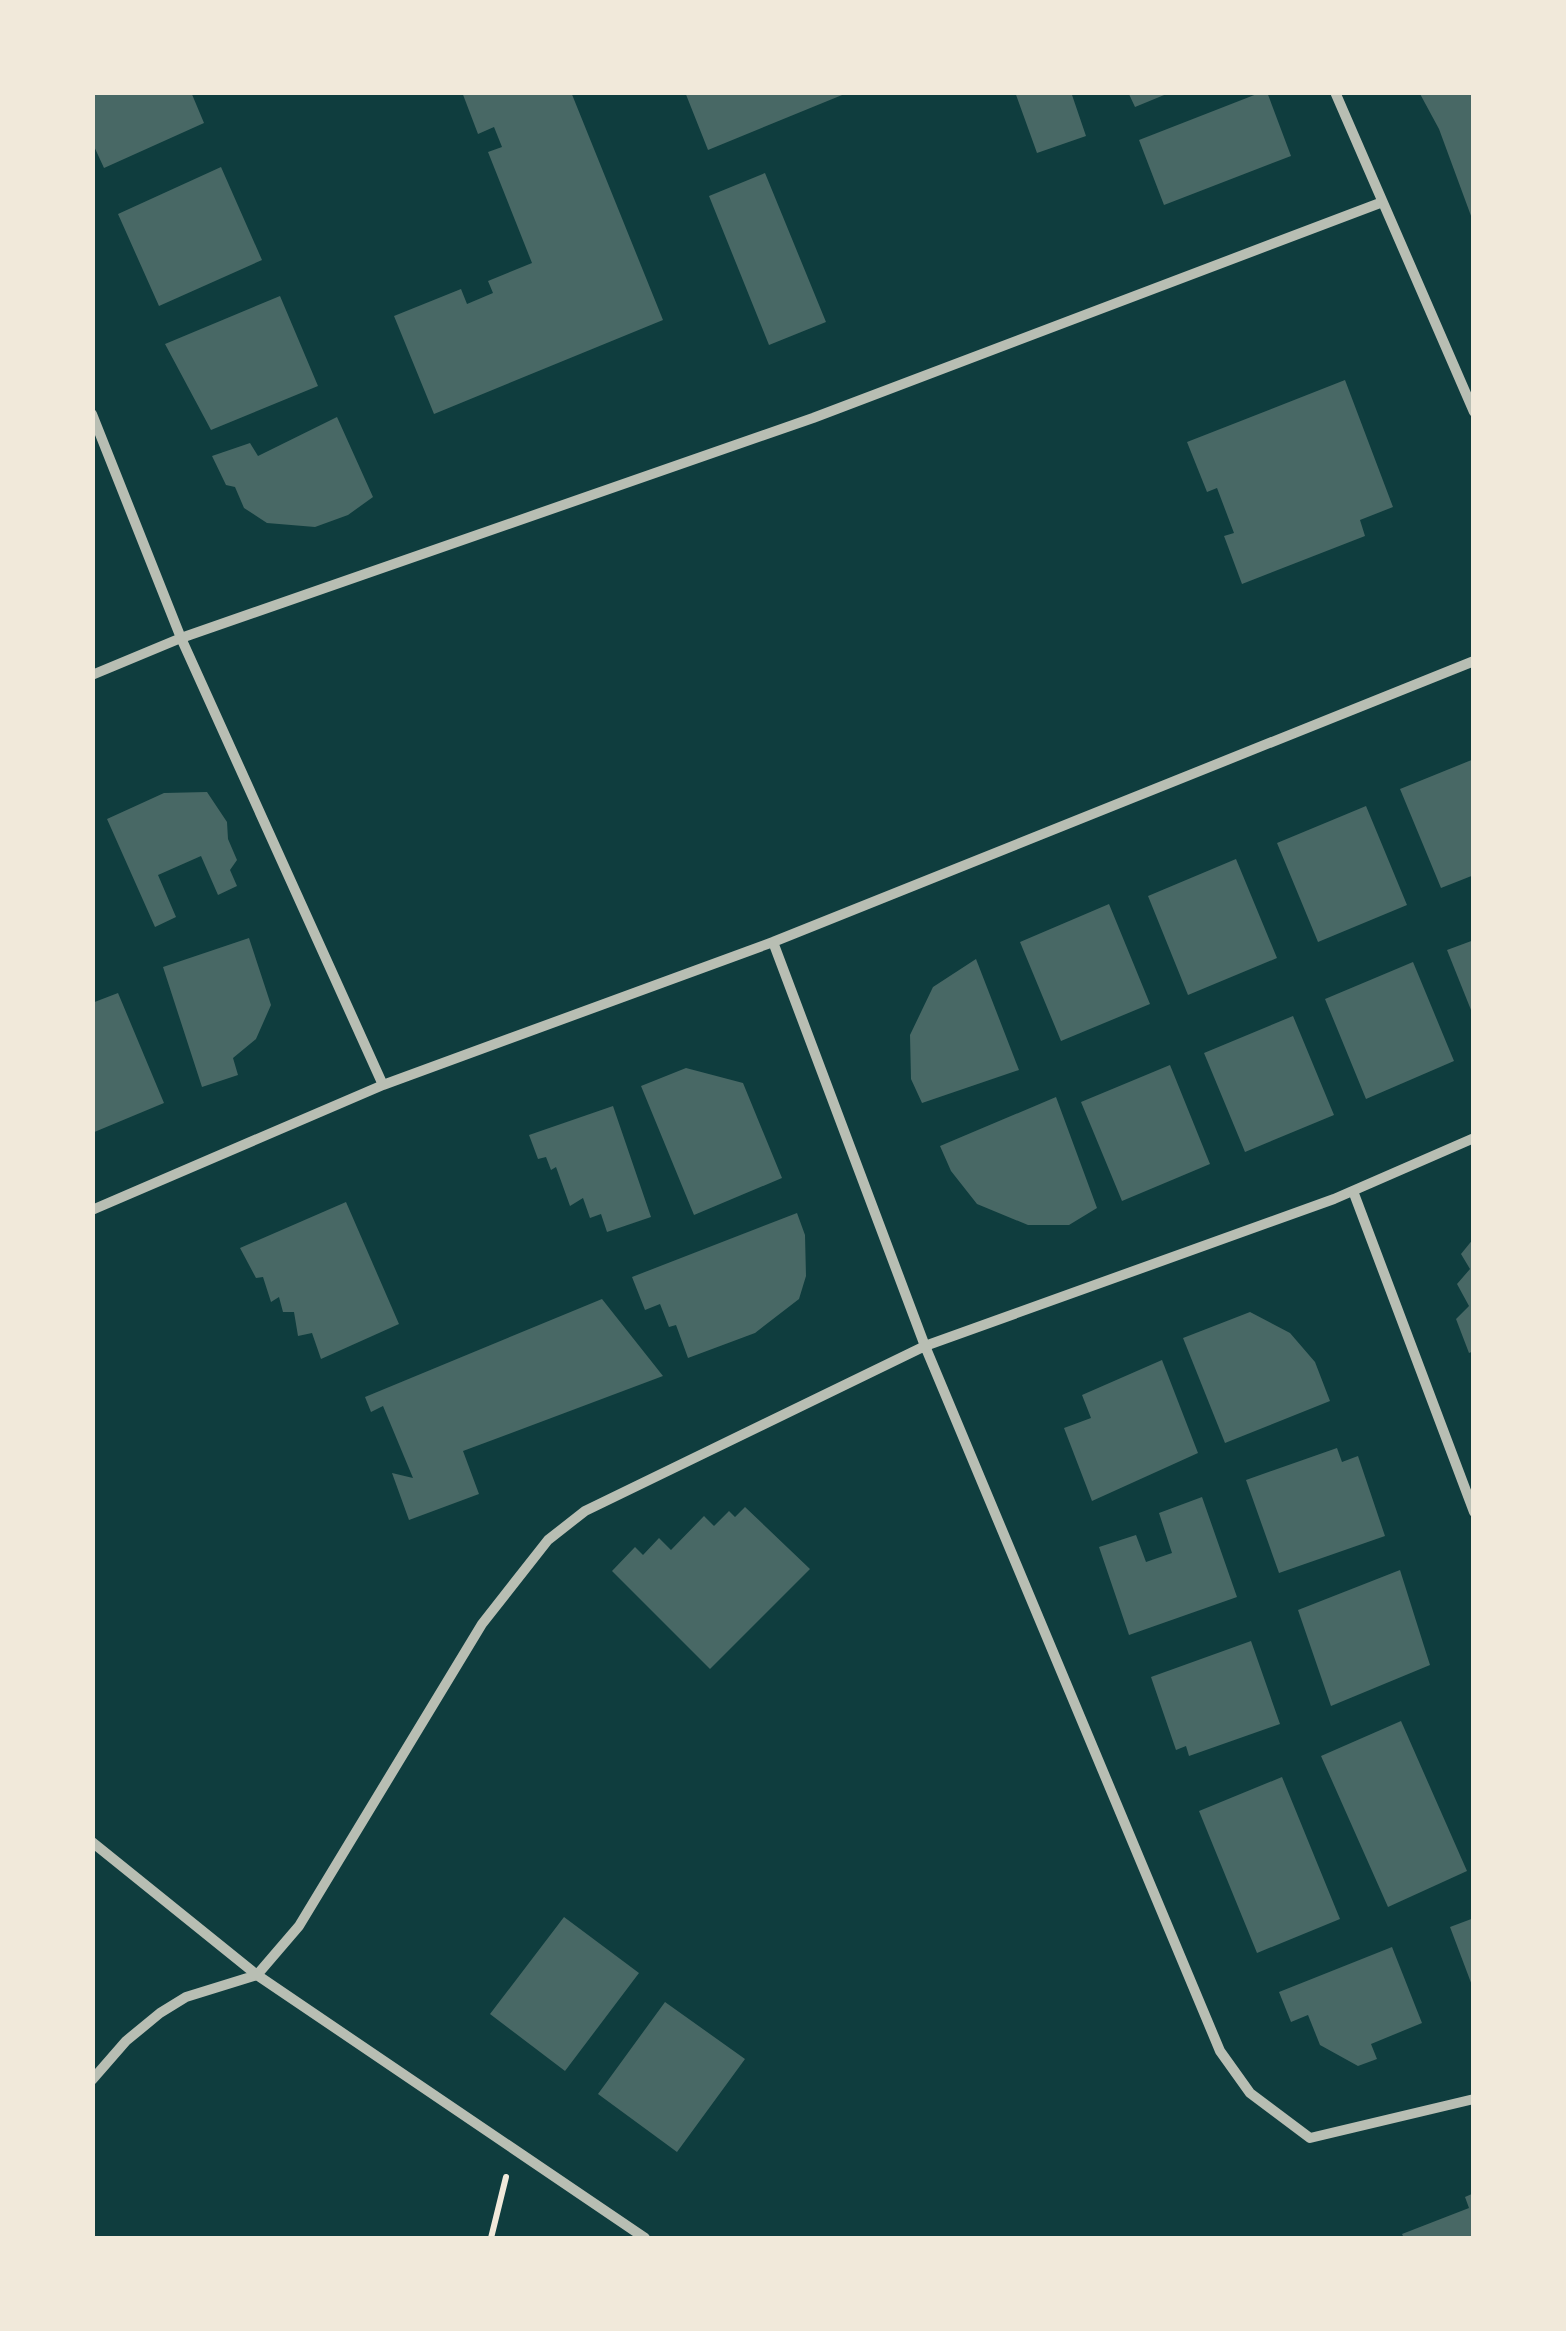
<svg xmlns="http://www.w3.org/2000/svg" width="1566" height="2331" viewBox="0 0 1566 2331" font-family="Quicksand,sans-serif">
  <style>
    .building { fill: #486865 }
    .lines { fill: none; stroke-linecap: round; stroke-linejoin: round }
    .path { stroke: #f1e9da; stroke-width: 6 }
    .minor { stroke: #b8beb3; stroke-width: 10 }
  </style>
  <rect width="100%" height="100%" fill="#0f3d3e"/>
  <path class="building" d="M 92,92 L 191,92 L 204,123 L 104,168 L 92,142 Z
    M 462,92 L 571,92 L 663,320 L 434,414 L 394,316 L 461,289 L 467,304 L 493,293 L 488,281 L 532,263 L 488,152 L 502,147 L 494,127 L 478,134 Z
    M 685,92 L 847,92 L 847,93 L 708,150 Z
    M 1015,92 L 1071,92 L 1086,136 L 1037,153 Z
    M 1128,92 L 1169,92 L 1169,93 L 1135,107 Z
    M 1262,92 L 1267,92 L 1291,156 L 1164,205 L 1139,140 Z
    M 1419,92 L 1474,92 L 1474,224 L 1439,129 Z
    M 221,167 L 262,260 L 159,306 L 118,214 Z
    M 765,173 L 826,322 L 769,345 L 709,196 Z
    M 280,296 L 318,386 L 211,430 L 165,344 Z
    M 1345,380 L 1393,507 L 1360,520 L 1365,536 L 1242,584 L 1224,536 L 1234,533 L 1217,488 L 1207,492 L 1187,442 Z
    M 337,417 L 373,497 L 348,515 L 315,527 L 267,523 L 244,508 L 235,487 L 226,485 L 212,456 L 250,443 L 258,456 Z
    M 1474,759 L 1474,875 L 1441,888 L 1400,789 Z
    M 207,792 L 227,822 L 228,839 L 237,860 L 230,870 L 237,886 L 218,895 L 201,856 L 158,875 L 176,917 L 155,927 L 107,819 L 164,793 Z
    M 1366,806 L 1407,905 L 1318,942 L 1277,843 Z
    M 1236,859 L 1277,958 L 1188,995 L 1148,896 Z
    M 1109,904 L 1150,1004 L 1061,1041 L 1020,942 Z
    M 249,938 L 271,1005 L 256,1039 L 233,1058 L 238,1075 L 202,1087 L 163,967 Z
    M 1474,940 L 1474,1014 L 1473,1015 L 1447,950 Z
    M 976,959 L 1019,1070 L 922,1103 L 911,1079 L 910,1035 L 933,987 Z
    M 1413,962 L 1454,1061 L 1366,1099 L 1325,999 Z
    M 118,993 L 164,1103 L 92,1133 L 92,1003 Z
    M 1293,1016 L 1334,1115 L 1245,1152 L 1204,1053 Z
    M 1170,1065 L 1210,1164 L 1122,1201 L 1081,1102 Z
    M 686,1068 L 743,1083 L 782,1178 L 694,1215 L 641,1086 Z
    M 1056,1097 L 1097,1208 L 1069,1225 L 1028,1225 L 977,1204 L 951,1171 L 940,1146 Z
    M 613,1106 L 651,1217 L 607,1232 L 601,1214 L 590,1218 L 583,1198 L 570,1206 L 556,1167 L 551,1170 L 546,1157 L 538,1159 L 529,1135 Z
    M 346,1202 L 399,1324 L 321,1359 L 312,1333 L 298,1336 L 294,1312 L 283,1312 L 279,1297 L 271,1302 L 263,1277 L 256,1278 L 240,1248 Z
    M 797,1213 L 805,1235 L 806,1276 L 799,1299 L 755,1333 L 688,1358 L 676,1325 L 669,1327 L 660,1304 L 645,1310 L 632,1277 Z
    M 1474,1238 L 1474,1351 L 1469,1353 L 1456,1319 L 1469,1306 L 1457,1284 L 1470,1269 L 1461,1254 Z
    M 602,1299 L 663,1376 L 463,1451 L 479,1494 L 409,1520 L 392,1473 L 413,1478 L 383,1406 L 371,1412 L 365,1397 Z
    M 1250,1312 L 1290,1333 L 1315,1362 L 1330,1401 L 1225,1443 L 1183,1338 Z
    M 1162,1360 L 1198,1453 L 1092,1501 L 1064,1428 L 1091,1418 L 1082,1395 Z
    M 1337,1448 L 1342,1462 L 1358,1456 L 1385,1536 L 1279,1573 L 1246,1480 Z
    M 1202,1497 L 1237,1597 L 1129,1635 L 1099,1547 L 1136,1535 L 1146,1562 L 1172,1553 L 1159,1513 Z
    M 745,1507 L 810,1569 L 710,1669 L 612,1571 L 635,1547 L 643,1555 L 659,1538 L 671,1550 L 704,1516 L 714,1526 L 729,1511 L 735,1517 Z
    M 1400,1570 L 1430,1665 L 1331,1706 L 1298,1610 Z
    M 1251,1641 L 1280,1724 L 1189,1756 L 1186,1746 L 1176,1750 L 1151,1677 Z
    M 1401,1721 L 1467,1871 L 1388,1907 L 1321,1756 Z
    M 1282,1777 L 1340,1919 L 1257,1953 L 1199,1811 Z
    M 564,1917 L 639,1973 L 565,2071 L 490,2014 Z
    M 1474,1918 L 1474,1988 L 1473,1988 L 1450,1927 Z
    M 1392,1947 L 1422,2023 L 1371,2044 L 1377,2059 L 1358,2066 L 1320,2045 L 1308,2015 L 1291,2022 L 1279,1992 Z
    M 665,2002 L 745,2059 L 677,2152 L 598,2094 Z
    M 1474,2193 L 1474,2238 L 1404,2238 L 1402,2234 L 1469,2208 L 1465,2197 Z"/>
  <g class="lines">
    <path class="path" d="M 491,2238 L 506,2177"/>
    <path class="minor" d="M 1335,92 L 1474,412
      M 92,414 L 181,638 L 383,1085
      M 92,675 L 181,638 L 813,418 L 1380,203
      M 773,942 L 925,1346 L 1220,2051 L 1250,2093 L 1310,2138 L 1474,2099
      M 1353,1191 L 1474,1512
      M 92,1210 L 383,1085 L 773,942 L 1474,661
      M 92,1842 L 257,1975 L 645,2238
      M 92,2080 L 126,2041 L 160,2013 L 186,1997 L 257,1975 L 299,1926 L 482,1624 L 548,1540 L 585,1511 L 925,1346 L 1334,1199 L 1474,1138"/>
  </g>
  <rect width="1566" height="2331" fill="none" stroke="#f1e9da" stroke-width="190"/>
</svg>
